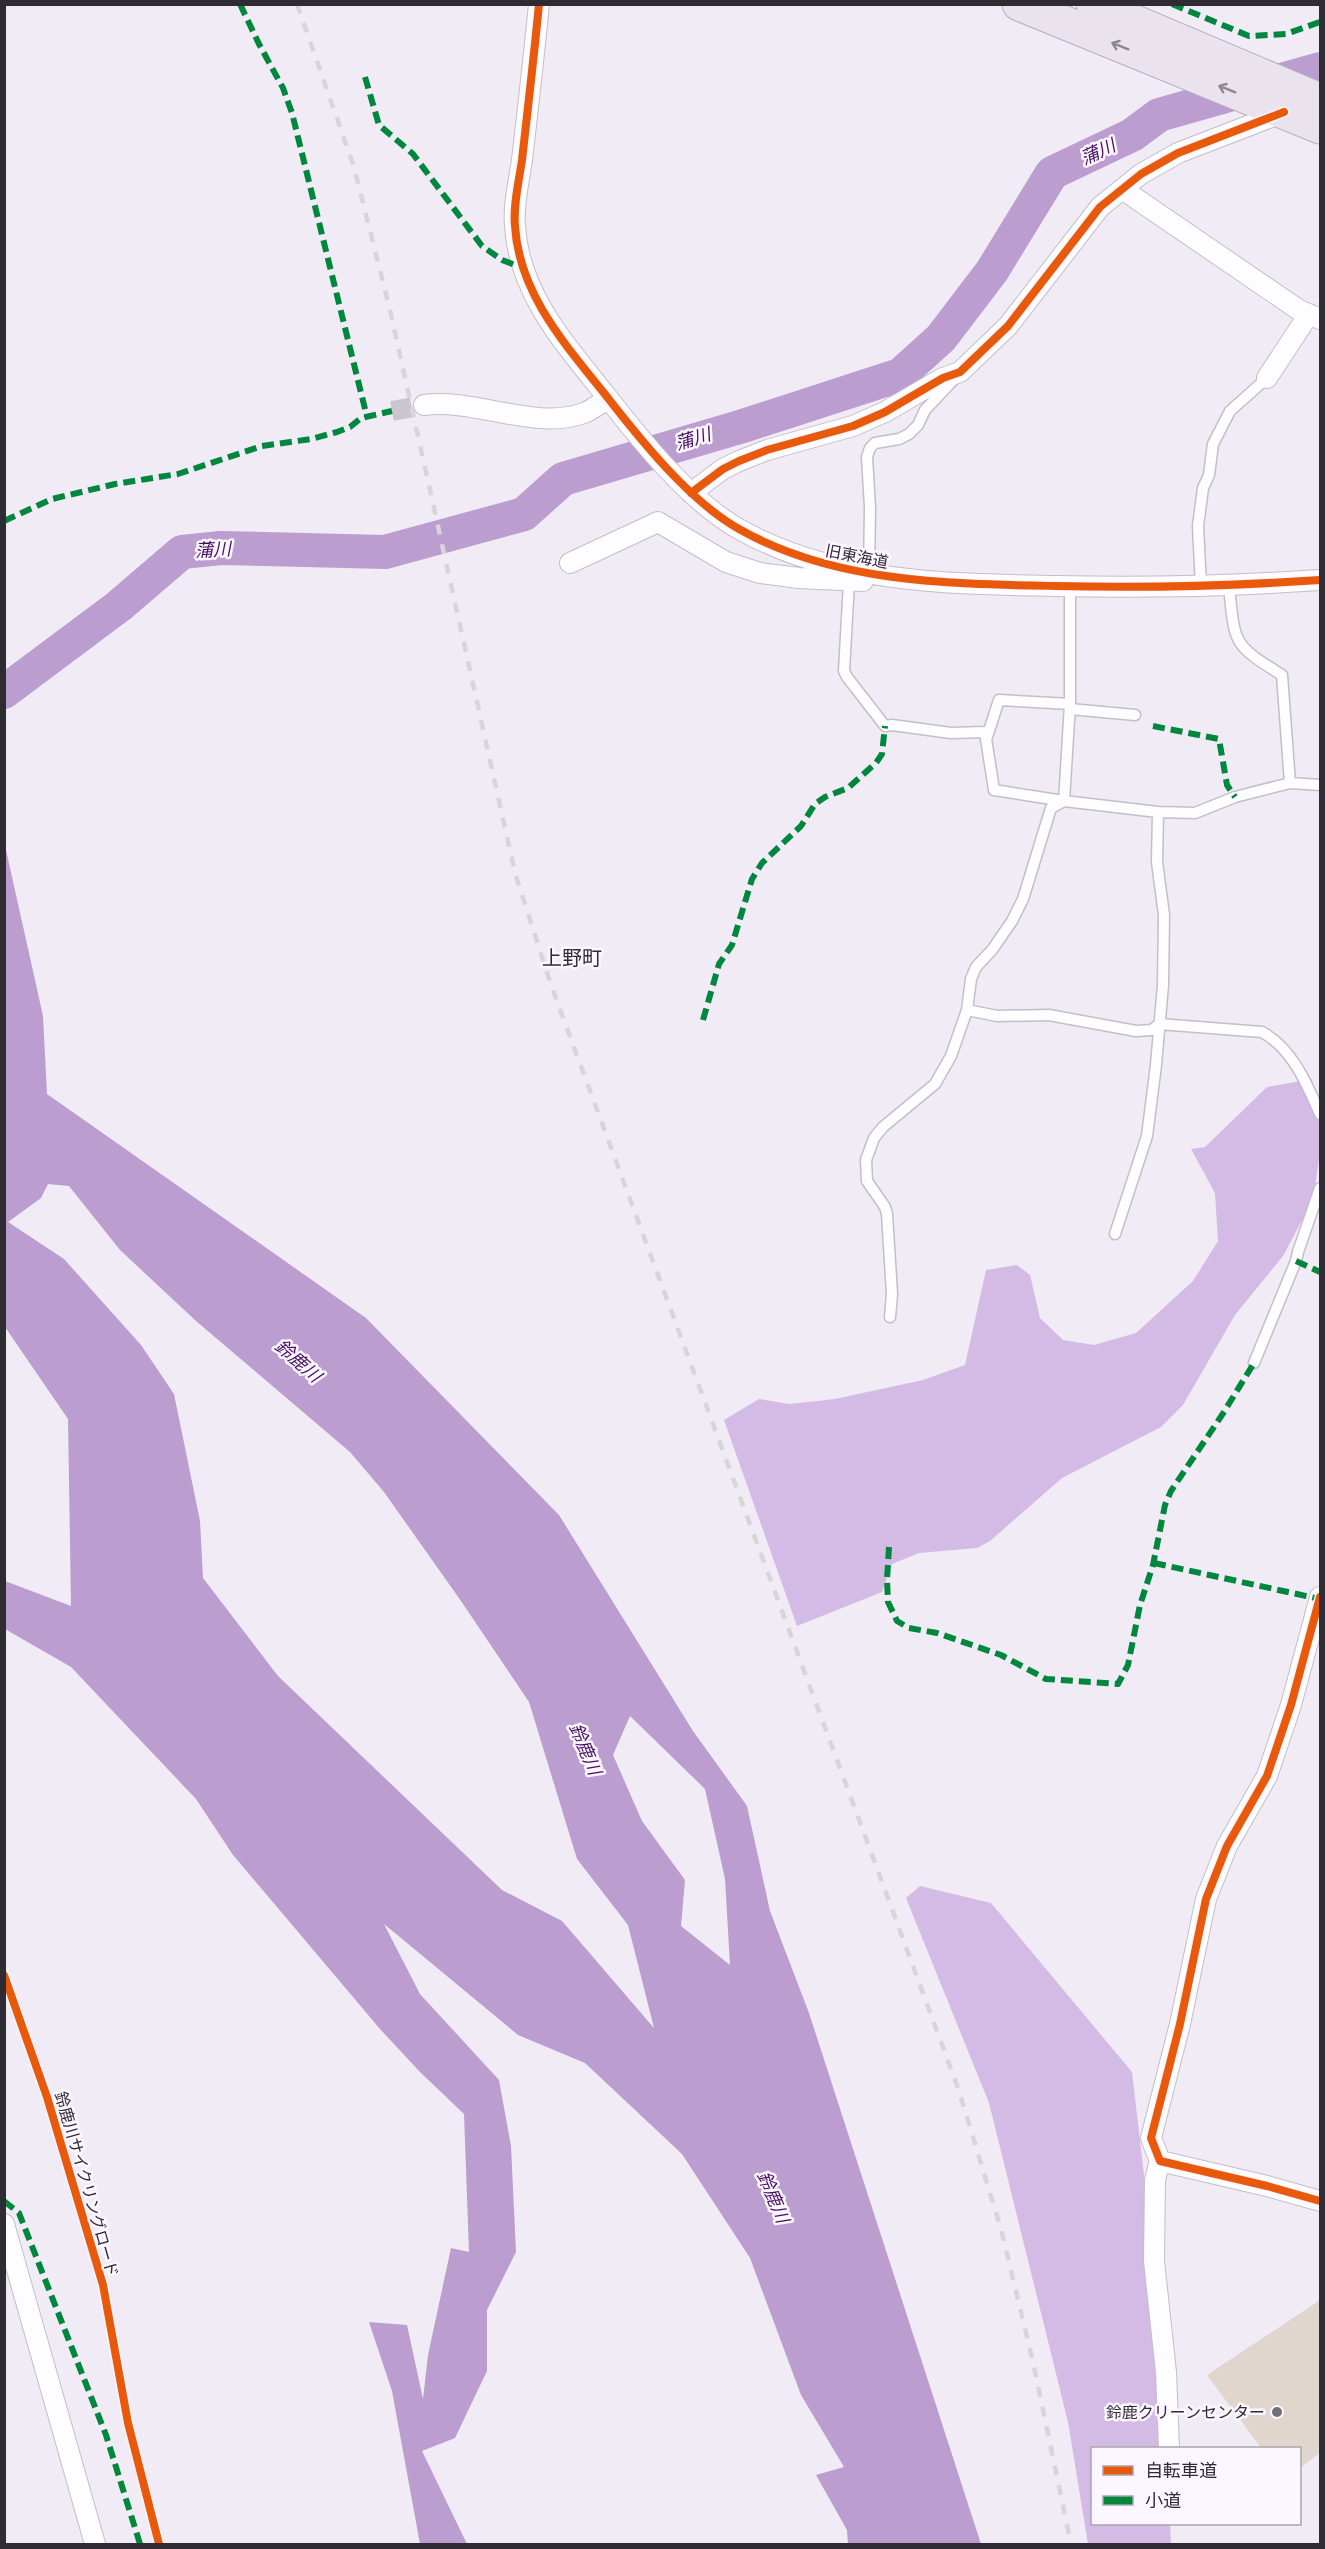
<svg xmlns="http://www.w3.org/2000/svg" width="1325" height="2549" viewBox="0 0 1325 2549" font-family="'DejaVu Sans','Noto Sans JP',sans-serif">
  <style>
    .forest { fill: #d4bbe5 }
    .water { fill: #bb9dcf; fill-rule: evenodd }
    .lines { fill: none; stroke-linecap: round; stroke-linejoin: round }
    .river { stroke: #bb9dcf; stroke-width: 34 }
    .building { fill: #e1d6cd }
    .minor-tunnel { stroke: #cac5cf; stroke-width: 20; stroke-dasharray: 20 10; stroke-linecap: butt }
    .service-casing { stroke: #c3bec7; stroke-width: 13 }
    .minor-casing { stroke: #c3bec7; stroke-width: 22 }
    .trunk-casing { stroke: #b7adbf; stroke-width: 35 }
    .service { stroke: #fdfcfe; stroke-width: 10 }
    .minor { stroke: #fdfcfe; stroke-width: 20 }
    .trunk { stroke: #eae3ee; stroke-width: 33 }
    .rail { stroke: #d7d5d7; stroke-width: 4.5; stroke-dasharray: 10 10; stroke-linecap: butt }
    .quiet { stroke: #00873e; stroke-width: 6; stroke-dasharray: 12 6; stroke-linecap: butt }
    .cycleway-casing { stroke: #fbf6ff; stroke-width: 11 }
    .cycleway { stroke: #e8590c; stroke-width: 8 }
    .oneway { stroke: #8c8790 }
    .poi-dot { fill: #736e77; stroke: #fbf6ff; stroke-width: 2 }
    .labels { text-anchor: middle; stroke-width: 5; stroke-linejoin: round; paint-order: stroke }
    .street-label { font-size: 16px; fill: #2f2b33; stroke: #fbf6ff }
    .poi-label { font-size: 16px; fill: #2f2b33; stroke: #fbf6ff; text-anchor: end }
    .water-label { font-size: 18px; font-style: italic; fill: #461061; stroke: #fbf6ff }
    .quarter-label { font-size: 20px; fill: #2f2b33; stroke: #fbf6ff }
  </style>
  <rect width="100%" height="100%" fill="#f1ebf6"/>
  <path class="forest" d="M 1312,1079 L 1320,1129 L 1320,1153 L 1313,1200 L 1283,1256 L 1235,1315 L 1183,1405 L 1161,1427 L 1062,1478 L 990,1541 L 977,1548 L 919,1553 L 892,1564 L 882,1592 L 797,1626 L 724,1420 L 759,1399 L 789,1404 L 835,1399 L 923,1380 L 965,1365 L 986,1270 L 1017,1265 L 1030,1275 L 1040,1318 L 1063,1340 L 1094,1345 L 1136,1333 L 1193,1281 L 1218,1241 L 1215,1193 L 1191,1149 L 1205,1147 L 1267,1087 Z
    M 920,1886 L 991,1903 L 1132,2072 L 1167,2373 L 1169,2448 L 1092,2448 L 1092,2524 L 1170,2524 L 1171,2544 L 1088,2544 L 1068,2422 L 989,2103 L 906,1898 Z"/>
  <path class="water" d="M 4,841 L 43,1016 L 47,1094 L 366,1318 L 559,1515 L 693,1731 L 747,1806 L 770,1911 L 809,2013 L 981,2544 L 848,2544 L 847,2530 L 816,2475 L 844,2467 L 801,2395 L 750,2258 L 682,2154 L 585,2063 L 518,2035 L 384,1924 L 420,1994 L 499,2080 L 511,2146 L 516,2252 L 487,2310 L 487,2371 L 455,2438 L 422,2451 L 467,2544 L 420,2544 L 392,2391 L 369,2322 L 407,2325 L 423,2399 L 428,2355 L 451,2248 L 469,2252 L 464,2114 L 420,2072 L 380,2029 L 233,1855 L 196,1799 L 71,1667 L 5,1629 L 5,1581 L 71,1606 L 68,1419 L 5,1327 ZM 48,1184 L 69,1186 L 120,1250 L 196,1321 L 350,1452 L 384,1492 L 461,1601 L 529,1702 L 577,1859 L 628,1925 L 654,2028 L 562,1921 L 502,1890 L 278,1676 L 203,1578 L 200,1521 L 174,1394 L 141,1345 L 64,1259 L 8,1222 L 41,1198 ZM 630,1716 L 705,1789 L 725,1879 L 730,1965 L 681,1926 L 685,1880 L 642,1821 L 613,1755 Z"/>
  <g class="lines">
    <path class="river" d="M 4,692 L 119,606 L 182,552 L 221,548 L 385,552 L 524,514 L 563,479 L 743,426 L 900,375 L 941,338 L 992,271 L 1052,173 L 1132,135 L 1159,115 L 1320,69"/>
  </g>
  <path class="building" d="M 1320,2300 L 1320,2453 L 1300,2468 L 1300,2448 L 1261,2448 L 1207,2375 Z"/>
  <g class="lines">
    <path class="minor-tunnel" d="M 392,411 L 424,405"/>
    <g class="service-casing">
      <path id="service" d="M 869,573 L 870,508 L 867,457 L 870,448 L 875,443 L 899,439 L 909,434 L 918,425 L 925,410 L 956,377
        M 849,582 L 844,671 L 847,677 L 885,726 L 892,725 L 951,733 L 985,732 L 994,790 L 1064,801 L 1158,812 L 1195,813 L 1235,797 L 1290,783 L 1320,785
        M 1201,587 L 1198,526 L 1203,488 L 1209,475 L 1213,444 L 1230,411 L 1267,378
        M 1229,587 C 1235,644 1232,644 1282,675 L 1290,783
        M 1070,709 L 1135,715
        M 986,740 L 999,700 L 1070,704
        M 967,1010 L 997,1016 L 1049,1015 L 1136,1031 L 1152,1030 L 1159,1024 L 1262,1032 C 1292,1048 1307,1084 1320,1114
        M 1115,1234 L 1147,1136 L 1156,1065 L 1163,985 L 1164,915 L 1157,862 L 1158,812
        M 890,1317 L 892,1294 L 887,1214 L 885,1207 L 867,1181 L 866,1160 L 874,1138 L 883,1127 L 935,1084 L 951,1056 L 967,1010 L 971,979 L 976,967 L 992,950 L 1012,921 L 1023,899 L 1051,808 L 1064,801 L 1070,704 L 1070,587
        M 1254,1363 L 1296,1261 L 1298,1252 L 1320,1188"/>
    </g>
    <g class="minor-casing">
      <path id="minor" d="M 539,4 C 534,56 528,108 522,160 C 519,181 513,205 515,226 C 519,293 564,343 604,393 C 639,438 689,501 739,529 C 834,583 949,584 1056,586 C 1144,588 1232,586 1320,580
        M 1122,189 L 1299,310 L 1320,319
        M 1267,378 L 1309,314
        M 424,405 C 475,398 535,431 584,413 C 592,410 600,403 608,399
        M 691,493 L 723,469 L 739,461 L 767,450 L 853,426 L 885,412 L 943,378 L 960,372 L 1008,326 L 1100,207 L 1141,174 L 1178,153 L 1284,112
        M 570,563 L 658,522 L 726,562 L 760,573 L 799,578 L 863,581
        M 1320,1597 L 1291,1705 L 1267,1776 L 1227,1846 L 1206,1899 L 1180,2024 L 1151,2138 L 1160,2161 L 1267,2186 L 1320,2201
        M 1160,2161 L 1155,2180 L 1154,2261 L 1166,2372 L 1169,2448
        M 4,2224 L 95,2544"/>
    </g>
    <g class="trunk-casing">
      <path id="trunk" d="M 1019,4 L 1320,127
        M 1093,4 L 1320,100"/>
    </g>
    <use href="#service" class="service"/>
    <use href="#minor" class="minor"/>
    <use href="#trunk" class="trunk"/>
    <path class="rail" d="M 297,4 L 354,167 L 390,310 L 515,873 L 551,985 L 958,2088 L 1001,2229 L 1033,2362 L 1071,2544"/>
    <path class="quiet" d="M 240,4 L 259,44 L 283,88 L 292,113 L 367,417
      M 1172,4 L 1249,36 L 1286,34 L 1320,22
      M 365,77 L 379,125 L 413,154 L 482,246 L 502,260 L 523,268
      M 4,521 L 52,499 L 115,484 L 178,474 L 262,446 L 311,439 L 337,432 L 350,427 L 361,418 L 392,411
      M 1153,726 L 1219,739 L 1227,785 L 1235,797
      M 703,1020 L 719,964 L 732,945 L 752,879 L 762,863 L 801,826 L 815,804 L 825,797 L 848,788 L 876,763 L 882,754 L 885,726
      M 1296,1261 L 1320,1272
      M 889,1547 L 887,1580 L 888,1602 L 897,1621 L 909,1628 L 937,1633 L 1001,1655 L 1046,1679 L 1118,1684 L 1128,1665 L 1140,1605 L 1153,1565 L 1165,1505 L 1171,1491 L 1222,1415 L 1254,1363
      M 1154,1563 L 1320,1599
      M 4,2201 L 19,2213 L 106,2435 L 140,2544"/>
    <g class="cycleway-casing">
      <path id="cycleway" d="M 539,4 C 534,56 528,108 522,160 C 519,181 513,205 515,226 C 519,293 564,343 604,393 C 639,438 689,501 739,529 C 834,583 949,584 1056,586 C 1144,588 1232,586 1320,580
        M 691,493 L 723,469 L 739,461 L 767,450 L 853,426 L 885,412 L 943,378 L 960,372 L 1008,326 L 1100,207 L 1141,174 L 1178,153 L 1284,112
        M 1320,1597 L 1291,1705 L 1267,1776 L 1227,1846 L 1206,1899 L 1180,2024 L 1151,2138 L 1160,2161 L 1267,2186 L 1320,2201
        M 4,1975 L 47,2097 L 103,2285 L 128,2423 L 159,2544"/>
    </g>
    <use href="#cycleway" class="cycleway"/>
  </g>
  <defs><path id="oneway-shaft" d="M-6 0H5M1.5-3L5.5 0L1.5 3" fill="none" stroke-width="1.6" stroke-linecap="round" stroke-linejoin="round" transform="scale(1.5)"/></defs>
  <g class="oneway">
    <use href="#oneway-shaft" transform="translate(1120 46) rotate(-158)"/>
    <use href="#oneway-shaft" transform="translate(1227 89) rotate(-158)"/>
  </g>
  <circle class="poi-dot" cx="1277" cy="2412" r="6"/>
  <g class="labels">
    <g class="street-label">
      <text transform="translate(857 556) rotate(11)" y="6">旧東海道</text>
      <text transform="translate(87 2184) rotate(74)" y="6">鈴鹿川サイクリングロード</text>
    </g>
    <g class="poi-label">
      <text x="1265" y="2418">鈴鹿クリーンセンター</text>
    </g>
    <g class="water-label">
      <text transform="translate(1098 152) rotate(-25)" y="6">蒲川</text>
      <text transform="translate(693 439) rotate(-17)" y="6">蒲川</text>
      <text transform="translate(213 550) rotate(-3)" y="6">蒲川</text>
      <text transform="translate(298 1361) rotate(41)" y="6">鈴鹿川</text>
      <text transform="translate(585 1749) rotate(67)" y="6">鈴鹿川</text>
      <text transform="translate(773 2197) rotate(67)" y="6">鈴鹿川</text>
    </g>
    <g class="quarter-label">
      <text x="572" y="965">上野町</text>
    </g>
  </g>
  <rect width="1325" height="2549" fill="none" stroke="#2f2b33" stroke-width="12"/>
  <rect x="1091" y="2447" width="210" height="78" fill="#fbf6ff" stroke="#a9a5ad" stroke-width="1.5"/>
  <rect x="1103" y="2466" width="30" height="9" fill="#e8590c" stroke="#a9a5ad" stroke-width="1.5"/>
  <text x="1145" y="2477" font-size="18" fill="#2f2b33">自転車道</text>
  <rect x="1103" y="2496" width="30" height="9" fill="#00873e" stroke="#a9a5ad" stroke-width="1.5"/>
  <text x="1145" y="2507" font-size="18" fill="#2f2b33">小道</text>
</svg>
